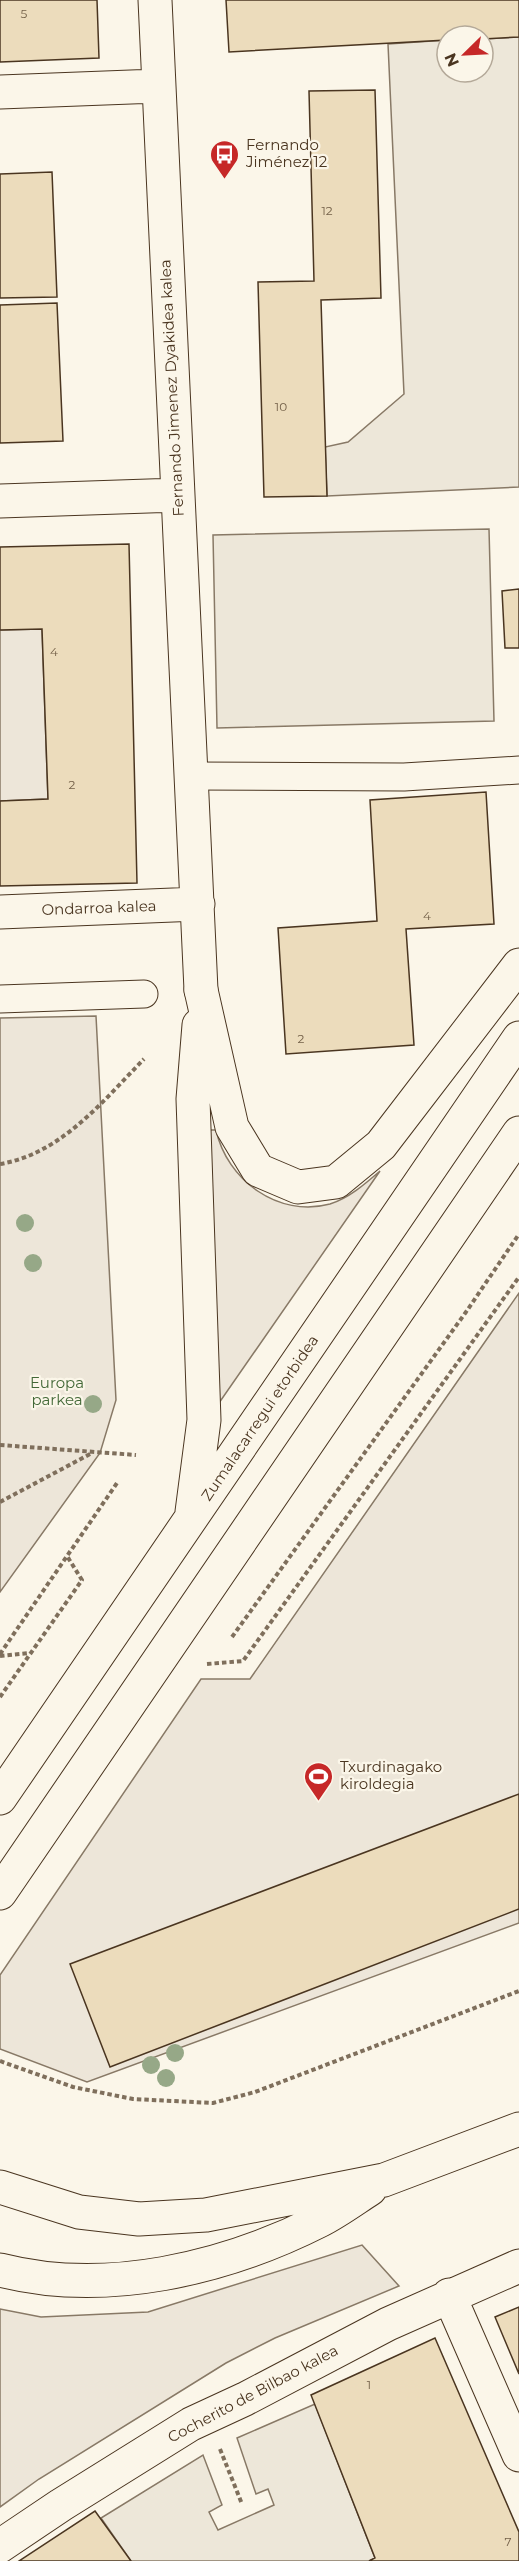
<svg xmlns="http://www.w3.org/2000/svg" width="519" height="2561" viewBox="0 0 519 2561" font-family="Montserrat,sans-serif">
	<rect width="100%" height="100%" fill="#fbf6e9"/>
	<!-- green -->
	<path fill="#ede6d9" stroke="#887966" stroke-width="1.5" d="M42,629L48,799L0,801V630Z
		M96,1016L116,1400L100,1453L0,1592V1018Z
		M207,1130H216C227,1180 278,1218 330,1204C349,1198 365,1184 380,1171L219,1403Z
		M519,1293V1923L87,2082L0,2049V1975L201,1679H250Z
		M362,2245L399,2286L275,2338L226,2363L39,2479L0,2507V2309L41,2317L148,2312Z"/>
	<!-- parking -->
	<path fill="#ede7d9" stroke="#887966" stroke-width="1.5" d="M519,37V487L327,496L325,447L348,442L404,394L388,44L447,40V72H483V39Z
		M489,529L494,721L217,728L213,535Z
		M315,2404L375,2558L369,2561H131L101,2518L203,2455L222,2505L209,2512L218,2530L274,2505L268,2489L256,2494L237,2438Z"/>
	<!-- building -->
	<path fill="#ecdcbc" stroke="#4a3520" stroke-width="1.5" d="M0,0H97L99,58L0,62Z
		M226,0H519V37L483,39V36H447V40L229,52Z
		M375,90L381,298L321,300L327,496L264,497L258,282L314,281L309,91Z
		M52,172L57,297L0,298V174Z
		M57,303L63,441L0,443V305Z
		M129,544L137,883L0,886V801L48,799L42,629L0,630V547Z
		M519,589V648H505L502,591Z
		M486,792L494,924L406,929L414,1045L286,1054L278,928L377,921L370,800Z
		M519,1794V1909L110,2067L70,1964Z
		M519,2307V2374L495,2317Z
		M435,2338L519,2532V2561H369L375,2558L311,2395Z
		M95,2511L131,2561H19Z"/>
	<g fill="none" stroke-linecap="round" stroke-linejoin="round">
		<defs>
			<path id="pedestrian" d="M192,776L404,777L519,770
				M0,999L144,994"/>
			<path id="minor" d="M155,0L201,990
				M0,92L157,86
				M0,501L178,495
				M0,912L198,904
				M0,2187L79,2212L139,2219L206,2215L384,2180L519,2129
				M0,2270C105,2297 224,2269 319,2221C337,2212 353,2200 370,2189
				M449,2295L519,2455
				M0,2546L61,2505L191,2424L245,2399L388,2324L519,2266"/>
			<path id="primary" d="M201,990L232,1127L258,1170L298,1187L336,1182L381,1145L519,965
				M192,1512L204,1420L193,1099L199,1025
				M0,1798L519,1038
				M0,1893L519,1133"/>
		</defs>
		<!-- pedestrian casing -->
		<use href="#pedestrian" stroke="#4a3520" stroke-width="29"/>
		<!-- minor casing -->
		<use href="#minor" stroke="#4a3520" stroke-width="35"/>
		<!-- primary casing -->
		<use href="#primary" stroke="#4a3520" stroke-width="35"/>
		<!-- path -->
		<path stroke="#7f6f5c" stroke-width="4" stroke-dasharray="4.5 3" stroke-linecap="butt" d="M0,1164C61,1154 103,1101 144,1059
			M0,1445L136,1455
			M0,1502L92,1453
			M232,1637L466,1312L519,1234
			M0,1654L117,1483
			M0,1656L29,1653
			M207,1664L243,1661L519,1277
			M0,1697L82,1580L67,1556
			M0,2061L73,2087L133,2099L213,2103L255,2092L519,1991
			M220,2449L242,2504"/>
		<!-- pedestrian -->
		<use href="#pedestrian" stroke="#fbf6e9" stroke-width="27"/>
		<!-- minor -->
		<use href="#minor" stroke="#fbf6e9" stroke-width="33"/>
		<!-- primary -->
		<use href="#primary" stroke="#fbf6e9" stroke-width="33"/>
	</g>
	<!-- trees -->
	<g fill="#96a887">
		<circle cx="25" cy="1223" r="9"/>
		<circle cx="33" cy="1263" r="9"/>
		<circle cx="93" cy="1404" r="9"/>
		<circle cx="175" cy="2053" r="9"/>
		<circle cx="151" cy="2065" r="9"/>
		<circle cx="166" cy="2078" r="9"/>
	</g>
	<!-- icons -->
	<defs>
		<symbol id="bus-pin" viewBox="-11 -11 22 30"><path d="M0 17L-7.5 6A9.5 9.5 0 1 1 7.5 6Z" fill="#c62828" stroke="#fbf6e9"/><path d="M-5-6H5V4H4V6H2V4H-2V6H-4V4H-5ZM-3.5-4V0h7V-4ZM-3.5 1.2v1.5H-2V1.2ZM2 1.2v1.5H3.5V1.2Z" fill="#fff"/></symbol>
		<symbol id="stadium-pin" viewBox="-11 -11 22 30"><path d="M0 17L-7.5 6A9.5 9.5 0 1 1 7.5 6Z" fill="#c62828" stroke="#fbf6e9"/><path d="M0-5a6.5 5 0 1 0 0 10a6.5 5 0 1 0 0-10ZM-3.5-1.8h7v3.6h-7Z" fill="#fff"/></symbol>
	</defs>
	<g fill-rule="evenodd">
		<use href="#bus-pin" x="208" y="138" width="33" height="45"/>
		<use href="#stadium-pin" x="302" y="1760" width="33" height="45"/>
	</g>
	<g text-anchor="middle" stroke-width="4.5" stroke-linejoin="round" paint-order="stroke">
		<!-- number labels -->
		<g font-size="12" fill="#725f47">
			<text x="24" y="18">5</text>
			<text x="327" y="215">12</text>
			<text x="281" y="411">10</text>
			<text x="54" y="656">4</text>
			<text x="72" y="789">2</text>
			<text x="427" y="920">4</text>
			<text x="301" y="1043">2</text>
			<text x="369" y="2389">1</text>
			<text x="508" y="2546">7</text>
		</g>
		<!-- poi labels -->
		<g font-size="15" fill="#4a3520" stroke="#fbf6e9" text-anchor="start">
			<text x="246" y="150">Fernando<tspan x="246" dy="17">Jiménez 12</tspan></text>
			<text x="340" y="1772">Txurdinagako<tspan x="340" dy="17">kiroldegia</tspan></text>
		</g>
		<!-- street labels -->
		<g font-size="15" fill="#4a3520" stroke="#fbf6e9">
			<text transform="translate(172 388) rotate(-93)" y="5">Fernando Jimenez Dyakidea kalea</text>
			<text transform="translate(99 908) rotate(-2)" y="5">Ondarroa kalea</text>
			<text transform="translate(260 1418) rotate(-56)" y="5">Zumalacarregui etorbidea</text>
			<text transform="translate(253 2394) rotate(-28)" y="5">Cocherito de Bilbao kalea</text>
		</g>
		<!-- park labels -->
		<g font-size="15" fill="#436837" stroke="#fbf6e9">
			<text x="57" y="1388">Europa<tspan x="57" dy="17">parkea</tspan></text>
		</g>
	</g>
	<!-- north arrow -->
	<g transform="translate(465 54) rotate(246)"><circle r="28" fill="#fbf6e9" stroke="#b4a999" stroke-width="1.5"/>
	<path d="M0-4.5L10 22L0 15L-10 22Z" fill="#c62828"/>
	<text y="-9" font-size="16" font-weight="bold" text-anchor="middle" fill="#4a3520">N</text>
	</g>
</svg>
